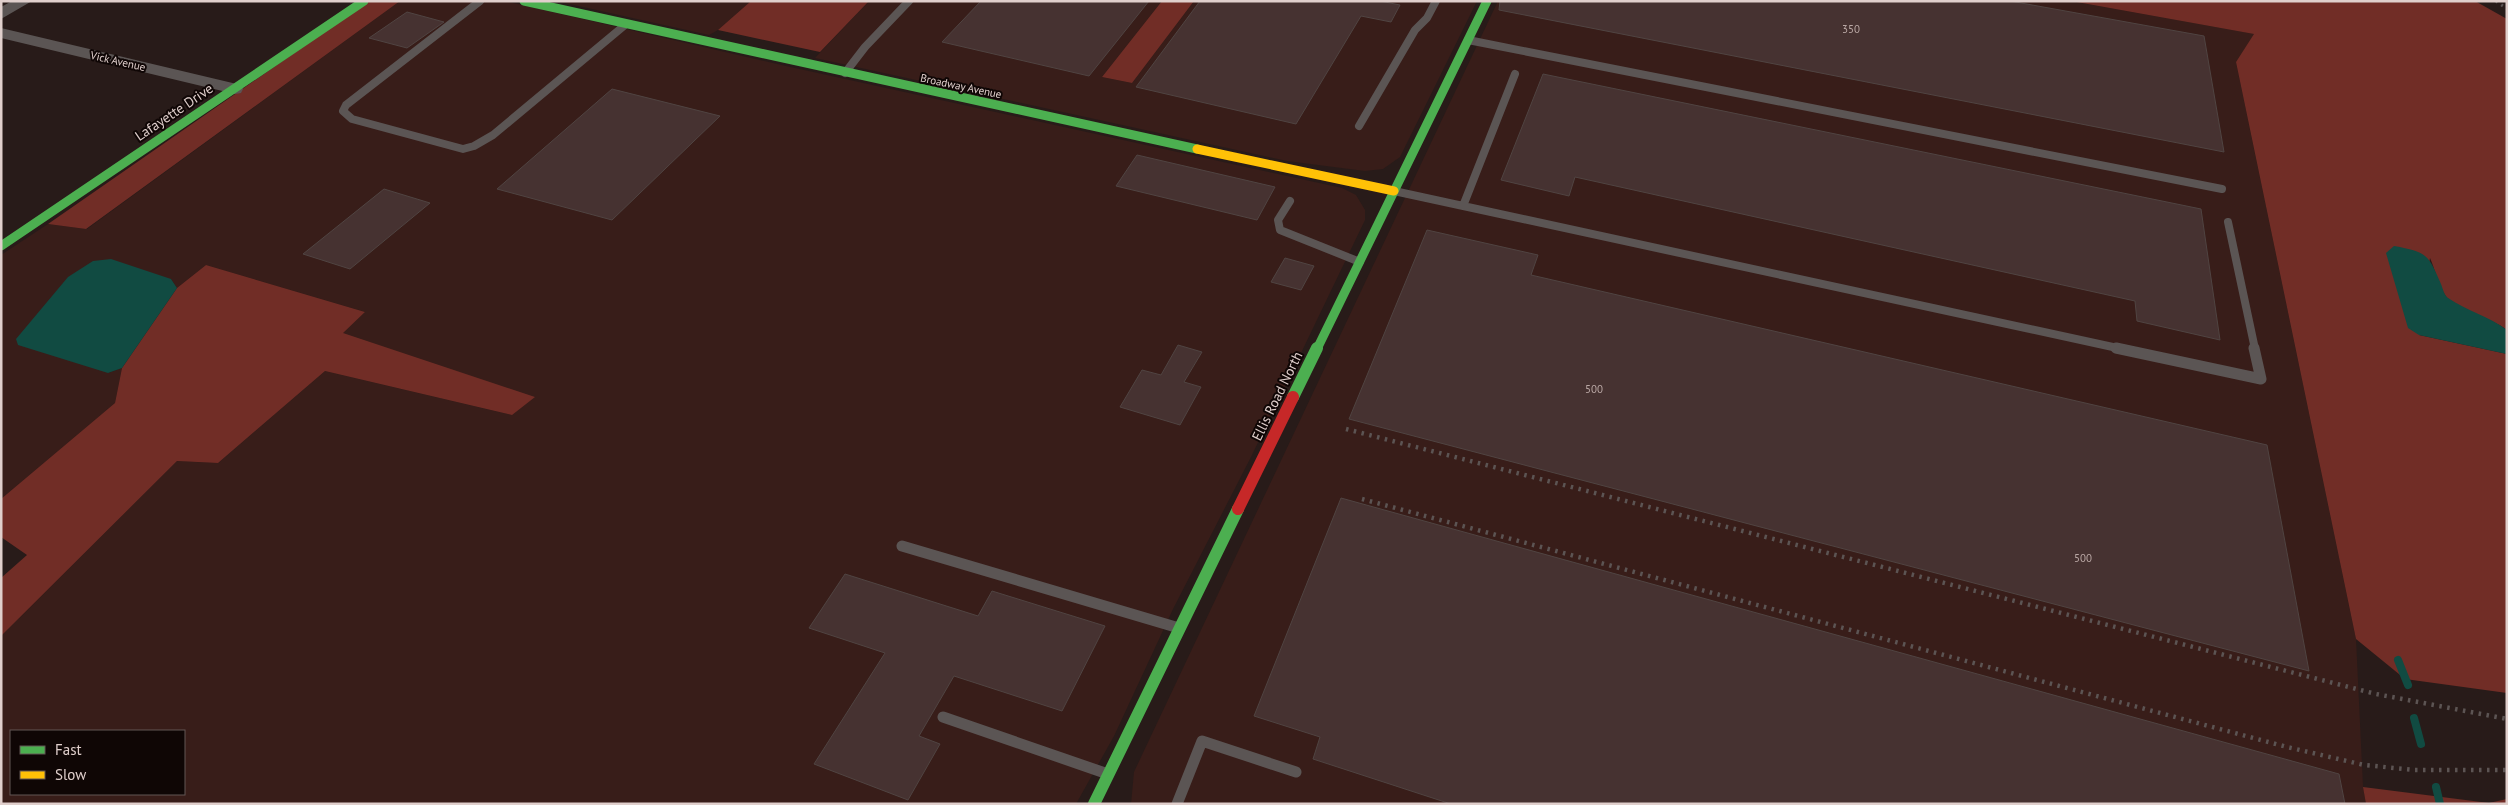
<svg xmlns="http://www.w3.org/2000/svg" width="2508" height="805" viewBox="0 0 2508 805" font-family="'PT Sans',sans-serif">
	<rect width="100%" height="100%" fill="#281b19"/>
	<!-- built -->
	<path fill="#381d19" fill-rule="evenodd" d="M400,1H505L786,66L1342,188L1356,195L1365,210V220L1251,457L1173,609L1114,736L1076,804H1V636L177,461L218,463L325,371L512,415L342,333L365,312L206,265L177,288L171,279L108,373L122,368L115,403L1,499V255L48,224L87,229ZM11,731H184V794H11Z
		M556,1H751L718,30L709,35Z
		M869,1H1162L1102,77L1132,83L1194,1H1477L1400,157L1383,169L1365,171L1287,161L815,58Z
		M1498,1H2071L2255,34L2236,62L2356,639L2363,786L2366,804H1131L1134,772Z"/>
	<!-- forest -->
	<path fill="#712d26" d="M369,1H400L86,229L48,224Z
		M751,1H869L820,52L718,30Z
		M1162,1H1194L1132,83L1102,77Z
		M2071,1H2475L2507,19V330C2492,318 2453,308 2445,295C2438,284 2435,269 2430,258L2419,335L2507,354V693L2405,679L2356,639L2236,62L2254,34Z
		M206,265L365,312L343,333L535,397L512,415L325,371L218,463L177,461L1,636V578L27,555L1,537V499L115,403L122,368L177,288Z
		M2363,787L2489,803L2507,799V804H2366Z"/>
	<!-- water -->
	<path fill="#114b42" d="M2394,246C2427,252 2428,254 2441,284C2443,289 2444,295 2448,298C2467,311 2489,316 2507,330V354L2419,335L2408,328L2386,253Z
		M111,259L171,279L177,288L122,368L108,373L18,345L16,339L68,277L93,261Z"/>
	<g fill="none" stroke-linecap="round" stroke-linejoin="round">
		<!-- stream -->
		<path stroke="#114b42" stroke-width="8" d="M2398,660L2408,685
			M2414,718L2421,744
			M2436,787L2440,804"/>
	</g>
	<!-- building -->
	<path fill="#463231" stroke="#504442" d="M981,1H1149L1089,76L942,42Z
		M1200,1H1380L1400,5L1391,22L1361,16L1296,124L1136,87Z
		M1500,1H2010L2204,36L2224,152L1499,10Z
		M407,12L444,22L407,48L369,38Z
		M1543,74L2201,209L2220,340L2137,321L2135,301L1575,177L1569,196L1501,180Z
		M612,89L720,116L612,220L497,189Z
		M1137,155L1275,187L1257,220L1116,186Z
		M384,189L430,203L350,269L303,254Z
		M1427,230L1538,255L1531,275L2267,445L2309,671L1349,419Z
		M1285,258L1314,266L1301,290L1271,282Z
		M1178,345L1202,352L1184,382L1201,387L1180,425L1120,407L1142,370L1161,375Z
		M1341,498L2339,774L2345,804H1451L1313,759L1320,737L1254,716Z
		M845,574L978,616L992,591L1105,626L1062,711L954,676L919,736L940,744L908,800L814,764L885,653L809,628Z"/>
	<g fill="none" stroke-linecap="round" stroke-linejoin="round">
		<!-- lane-far1 -->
		<path stroke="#5b5554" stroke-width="8" d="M480,1L346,105L343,111L352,119L463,149L474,146L493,135L625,25
			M1468,40L2222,189
			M845,73L865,47L909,1
			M1359,126L1415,30L1427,18L1436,1
			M1394,191L2122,349
			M1290,201L1278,220L1280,230L1360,262
			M1463,206L1515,74
			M2228,222L2255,349"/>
		<!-- lane -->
		<path stroke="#5b5554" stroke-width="11" d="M2116,348L2261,379L2254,348
			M902,546L1179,628
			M943,717L1105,773
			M1177,804L1202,741L1296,772"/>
		<!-- street -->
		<path fill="#5b5554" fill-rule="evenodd" d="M12,1H32L1,19V7Z
			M1,28L241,85L243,89L241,93L235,94L1,38Z"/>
		<!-- fast-far1 -->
		<path stroke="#4caf50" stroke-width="9" d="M524,1L1197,149
			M1,246L364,1
			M1317,349L1487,1"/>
		<!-- fast -->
		<path stroke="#4caf50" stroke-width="12" d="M1293,397L1317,348
			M1094,804L1238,509"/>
		<!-- slow -->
		<path stroke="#ffc107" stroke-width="9" d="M1197,149L1394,191"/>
		<!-- jam -->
		<path stroke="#c62828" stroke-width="12" d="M1238,509L1293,397"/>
		<!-- rail-far1 -->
		<path stroke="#5c5453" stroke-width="3" stroke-dasharray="2 4.5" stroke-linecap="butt" d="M2496,1L2507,9"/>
		<!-- rail -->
		<path stroke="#5c5453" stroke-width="4.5" stroke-dasharray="2.5 5.5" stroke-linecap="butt" d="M1346,429L2376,694L2507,719
			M1362,499L2287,747L2364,765L2415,770H2507"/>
	</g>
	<g text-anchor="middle" stroke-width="4" stroke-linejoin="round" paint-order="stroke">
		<!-- number labels -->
		<g font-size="11" fill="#baa8a5">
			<text x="1851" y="33">350</text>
			<text x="1594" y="393">500</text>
			<text x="2083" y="562">500</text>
		</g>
		<!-- far-street labels -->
		<g font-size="11" fill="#e0cfcc" stroke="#0f0605">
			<text transform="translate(118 61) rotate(13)" y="4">Vick Avenue</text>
			<text transform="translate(961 86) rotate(12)" y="4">Broadway Avenue</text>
		</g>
		<!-- street labels -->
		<g font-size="14" fill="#e0cfcc" stroke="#0f0605">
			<text transform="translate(174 112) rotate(-34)" y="5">Lafayette Drive</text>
			<text transform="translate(1277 396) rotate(-64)" y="5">Ellis Road North</text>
		</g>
	</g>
	<!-- border -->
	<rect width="2508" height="805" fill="none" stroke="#e0cfcc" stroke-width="5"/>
	<!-- legend -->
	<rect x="10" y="730" width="175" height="65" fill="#0f0605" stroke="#635655"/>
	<rect x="20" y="746" width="25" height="8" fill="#4caf50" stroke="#635655"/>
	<text x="55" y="755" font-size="15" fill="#e0cfcc">Fast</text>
	<rect x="20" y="771" width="25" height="8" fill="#ffc107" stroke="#635655"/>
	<text x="55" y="780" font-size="15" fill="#e0cfcc">Slow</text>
</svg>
